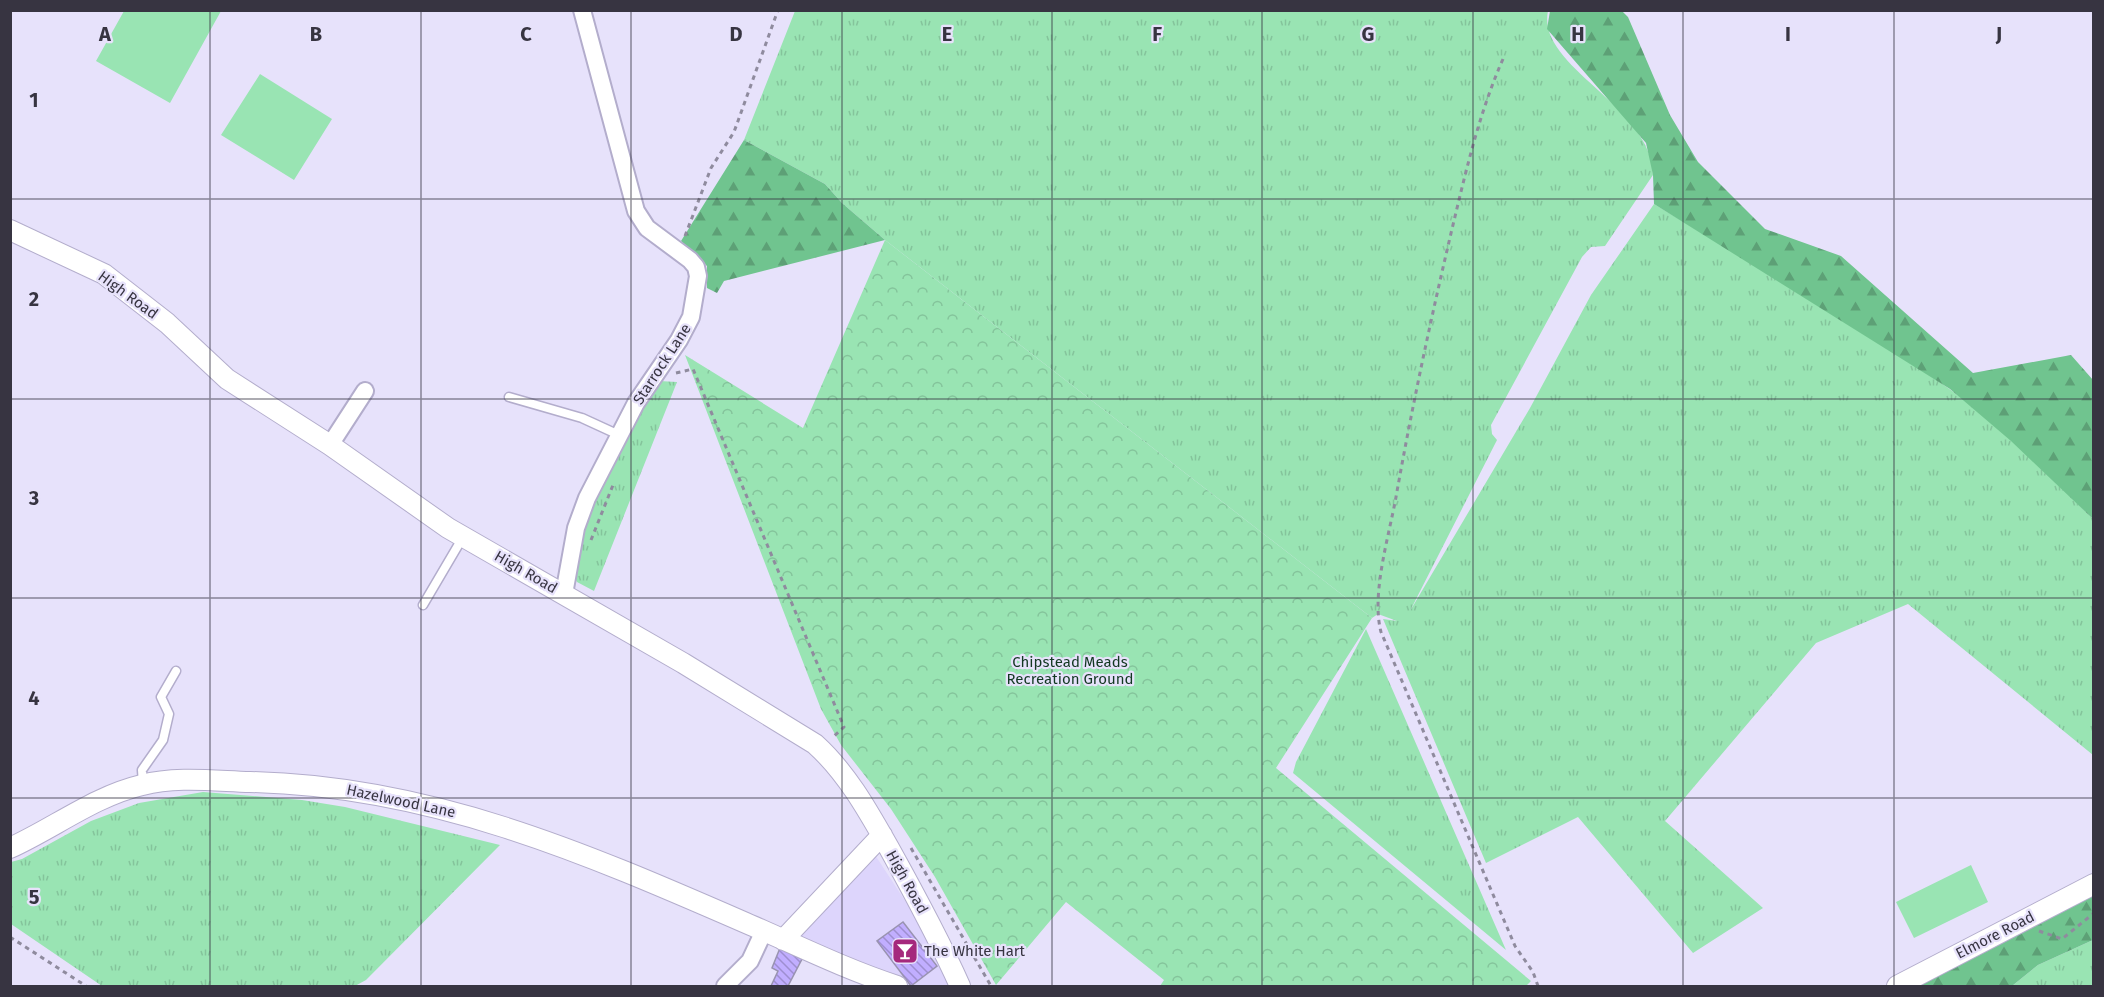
<svg xmlns="http://www.w3.org/2000/svg" width="2104" height="997" viewBox="0 0 2104 997" font-family="'Fira Sans',sans-serif">
	<defs>
		<pattern id="grass-tufts" width="24" height="20" patternUnits="userSpaceOnUse" patternTransform="scale(1.5)"><rect width="24" height="20" fill="#99e4b3"/><path d="M3 7l-1-3M5 7V3M7 7l1-3M15 17l-1-3M17 17v-4M19 17l1-3" fill="none" stroke="#84c49b"/></pattern>
		<pattern id="forest-firs" width="22" height="20" patternUnits="userSpaceOnUse" patternTransform="scale(1.5)"><rect width="22" height="20" fill="#70c48f"/><path d="M5 1l3.5 6h-7zM16 11l3.5 6h-7z" fill="#5da076"/></pattern>
		<pattern id="park-crowns" width="20" height="18" patternUnits="userSpaceOnUse" patternTransform="scale(1.5)"><rect width="20" height="18" fill="#99e4b3"/><path d="M2 6a3 3 0 1 1 6 0M12 15a3 3 0 1 1 6 0" fill="none" stroke="#84c49b"/></pattern>
		<pattern id="building-back-hatch" width="6" height="6" patternUnits="userSpaceOnUse" patternTransform="scale(1.5)"><rect width="6" height="6" fill="#c1aeff"/><path d="M-1 5l2 2M0 0l6 6M5-1l2 2" fill="none" stroke="#9e8ed0"/></pattern>
	</defs>
	<rect width="100%" height="100%" fill="#e7e2fb"/>
	<!-- built -->
	<path fill="#ddd5fc" d="M875,855L913,913L950,986H911L793,939Z"/>
	<!-- grass -->
	<path fill="url(#grass-tufts)" d="M795,11H1548C1536,67 1652,105 1653,175L1605,246L1591,247L1582,257L1491,425L1492,434L1497,440L1410,611L1530,408L1591,295L1654,204C1752,264 1854,321 1948,388C2001,426 2047,474 2093,519V755L1908,604L1816,643L1665,821L1763,908L1693,953L1578,817L1486,863L1383,619L1397,621L1378,614L1372,618L885,240L842,203L825,184L744,140Z
		M659,381L677,382L594,591L577,582L573,575L580,530L641,403Z
		M1366,629L1506,950L1293,773L1296,762Z
		M203,792L302,800L345,807L500,845L366,980L355,986H102L11,924V862L22,859L91,821L139,803Z
		M2093,940V986H2012L2038,965Z"/>
	<!-- forest -->
	<path fill="url(#forest-firs)" d="M1550,11H1622L1628,17L1670,115L1698,162L1765,229L1841,256L1973,373L2071,355L2093,380V519L2011,441L1950,389L1654,204L1653,175L1646,143L1547,29Z
		M744,140L825,184L842,203L885,240L724,281L717,293L707,288V266L681,241Z
		M2093,894V940L2038,965L2012,986H1917Z"/>
	<!-- park -->
	<path fill="url(#park-crowns)" d="M885,240L1372,618L1276,768L1531,981L1526,986H1160L1164,980L1066,902L996,985L935,877L891,809L841,745L821,709L685,355L803,428Z"/>
	<!-- pitch -->
	<path fill="#99e4b3" d="M124,11H221L170,103L96,61Z
		M260,74L332,119L294,180L221,135Z
		M1971,865L1988,902L1914,938L1896,902Z"/>
	<!-- building -->
	<path fill="url(#building-back-hatch)" stroke="#9993b0" stroke-width="1.5" d="M903,922L937,966L911,986L877,941Z
		M780,948L802,959L788,986H771L778,971L772,968Z"/>
	<g fill="none" stroke-linecap="round" stroke-linejoin="round">
		<defs>
			<path id="service" d="M509,397L582,418L619,435
				M423,605L463,537
				M143,784L142,770L163,740L169,714L161,697L176,671"/>
			<path id="minor" d="M330,445L365,391
				M564,594L576,528L587,498L636,403L679,340L691,317L698,276L696,267L690,260L647,228L636,211L582,10
				M725,986L750,961L764,931"/>
			<path id="tertiary" d="M10,230L104,274L167,323L227,379L330,445L448,528L683,663L815,744C847,773 868,811 889,848C914,893 939,939 960,986
				M10,848C54,828 95,796 142,785C176,776 215,781 250,782C437,786 594,857 762,930C807,950 851,971 897,986
				M783,940L882,835
				M1897,986L2094,884"/>
		</defs>
		<!-- service casing -->
		<use href="#service" stroke="#b3adcc" stroke-width="11"/>
		<!-- minor casing -->
		<use href="#minor" stroke="#b3adcc" stroke-width="20"/>
		<!-- tertiary casing -->
		<use href="#tertiary" stroke="#b3adcc" stroke-width="22"/>
		<!-- path -->
		<path stroke="#8f8b9e" stroke-width="3" stroke-dasharray="4.5 4.5" stroke-linecap="butt" d="M1503,59C1479,113 1466,171 1452,229C1431,318 1412,407 1396,497C1389,536 1371,594 1381,632L1515,946L1533,972L1538,986
			M685,236L711,168L734,132L778,10
			M676,373L693,369L844,727L832,738
			M591,540L613,485
			M911,848L991,986
			M2039,931L2062,939L2094,913
			M10,937L86,986"/>
		<!-- service -->
		<use href="#service" stroke="#fff" stroke-width="8"/>
		<!-- minor -->
		<use href="#minor" stroke="#fff" stroke-width="16"/>
		<!-- tertiary -->
		<use href="#tertiary" stroke="#fff" stroke-width="20"/>
	</g>
	<!-- grid -->
	<path fill="none" stroke="#373441" stroke-width="1.5" stroke-opacity="0.55" d="M210,10V986M421,10V986M631,10V986M842,10V986M1052,10V986M1262,10V986M1473,10V986M1683,10V986M1894,10V986M10,199H2094M10,399H2094M10,598H2094M10,798H2094"/>
	<!-- icons -->
	<defs>
		<symbol id="bar-square" viewBox="-11 -11 22 22"><rect x="-9" y="-9" width="18" height="18" rx="4" fill="#a5297d" stroke="#e7e2fb"/><path d="M-6-5H6L.8 .8V4.5H3.5V6h-7V4.5H-.8V.8Z" fill="#fff"/></symbol>
	</defs>
	<g fill-rule="evenodd">
		<use href="#bar-square" x="890" y="936" width="30" height="30"/>
	</g>
	<g text-anchor="middle" stroke-width="4.5" stroke-linejoin="round" paint-order="stroke">
		<!-- street labels -->
		<g font-size="15" fill="#373441" stroke="#e7e2fb">
			<text transform="translate(128 295) rotate(36)" y="5">High Road</text>
			<text transform="translate(662 364) rotate(-57)" y="5">Starrock Lane</text>
			<text transform="translate(526 572) rotate(30)" y="5">High Road</text>
			<text transform="translate(401 801) rotate(12)" y="5">Hazelwood Lane</text>
			<text transform="translate(907 882) rotate(61)" y="5">High Road</text>
			<text transform="translate(1995 935) rotate(-27)" y="5">Elmore Road</text>
		</g>
		<!-- park labels -->
		<g font-size="15" fill="#133822" stroke="#e7e2fb">
			<text x="1070" y="667">Chipstead Meads<tspan x="1070" dy="17">Recreation Ground</tspan></text>
		</g>
		<!-- poi labels -->
		<g font-size="15" fill="#373441" stroke="#e7e2fb" text-anchor="start">
			<text x="924" y="956">The White Hart</text>
		</g>
	</g>
	<g font-size="20" text-anchor="middle" font-weight="bold" fill="#373441" stroke="#e7e2fb" stroke-width="4.5" stroke-linejoin="round" paint-order="stroke">
		<text x="105" y="41">A</text>
		<text x="316" y="41">B</text>
		<text x="526" y="41">C</text>
		<text x="736" y="41">D</text>
		<text x="947" y="41">E</text>
		<text x="1157" y="41">F</text>
		<text x="1368" y="41">G</text>
		<text x="1578" y="41">H</text>
		<text x="1788" y="41">I</text>
		<text x="1999" y="41">J</text>
		<text x="34" y="107">1</text>
		<text x="34" y="306">2</text>
		<text x="34" y="505">3</text>
		<text x="34" y="705">4</text>
		<text x="34" y="904">5</text>
	</g>
	<!-- border -->
	<rect width="2104" height="997" fill="none" stroke="#373441" stroke-width="24"/>
</svg>
